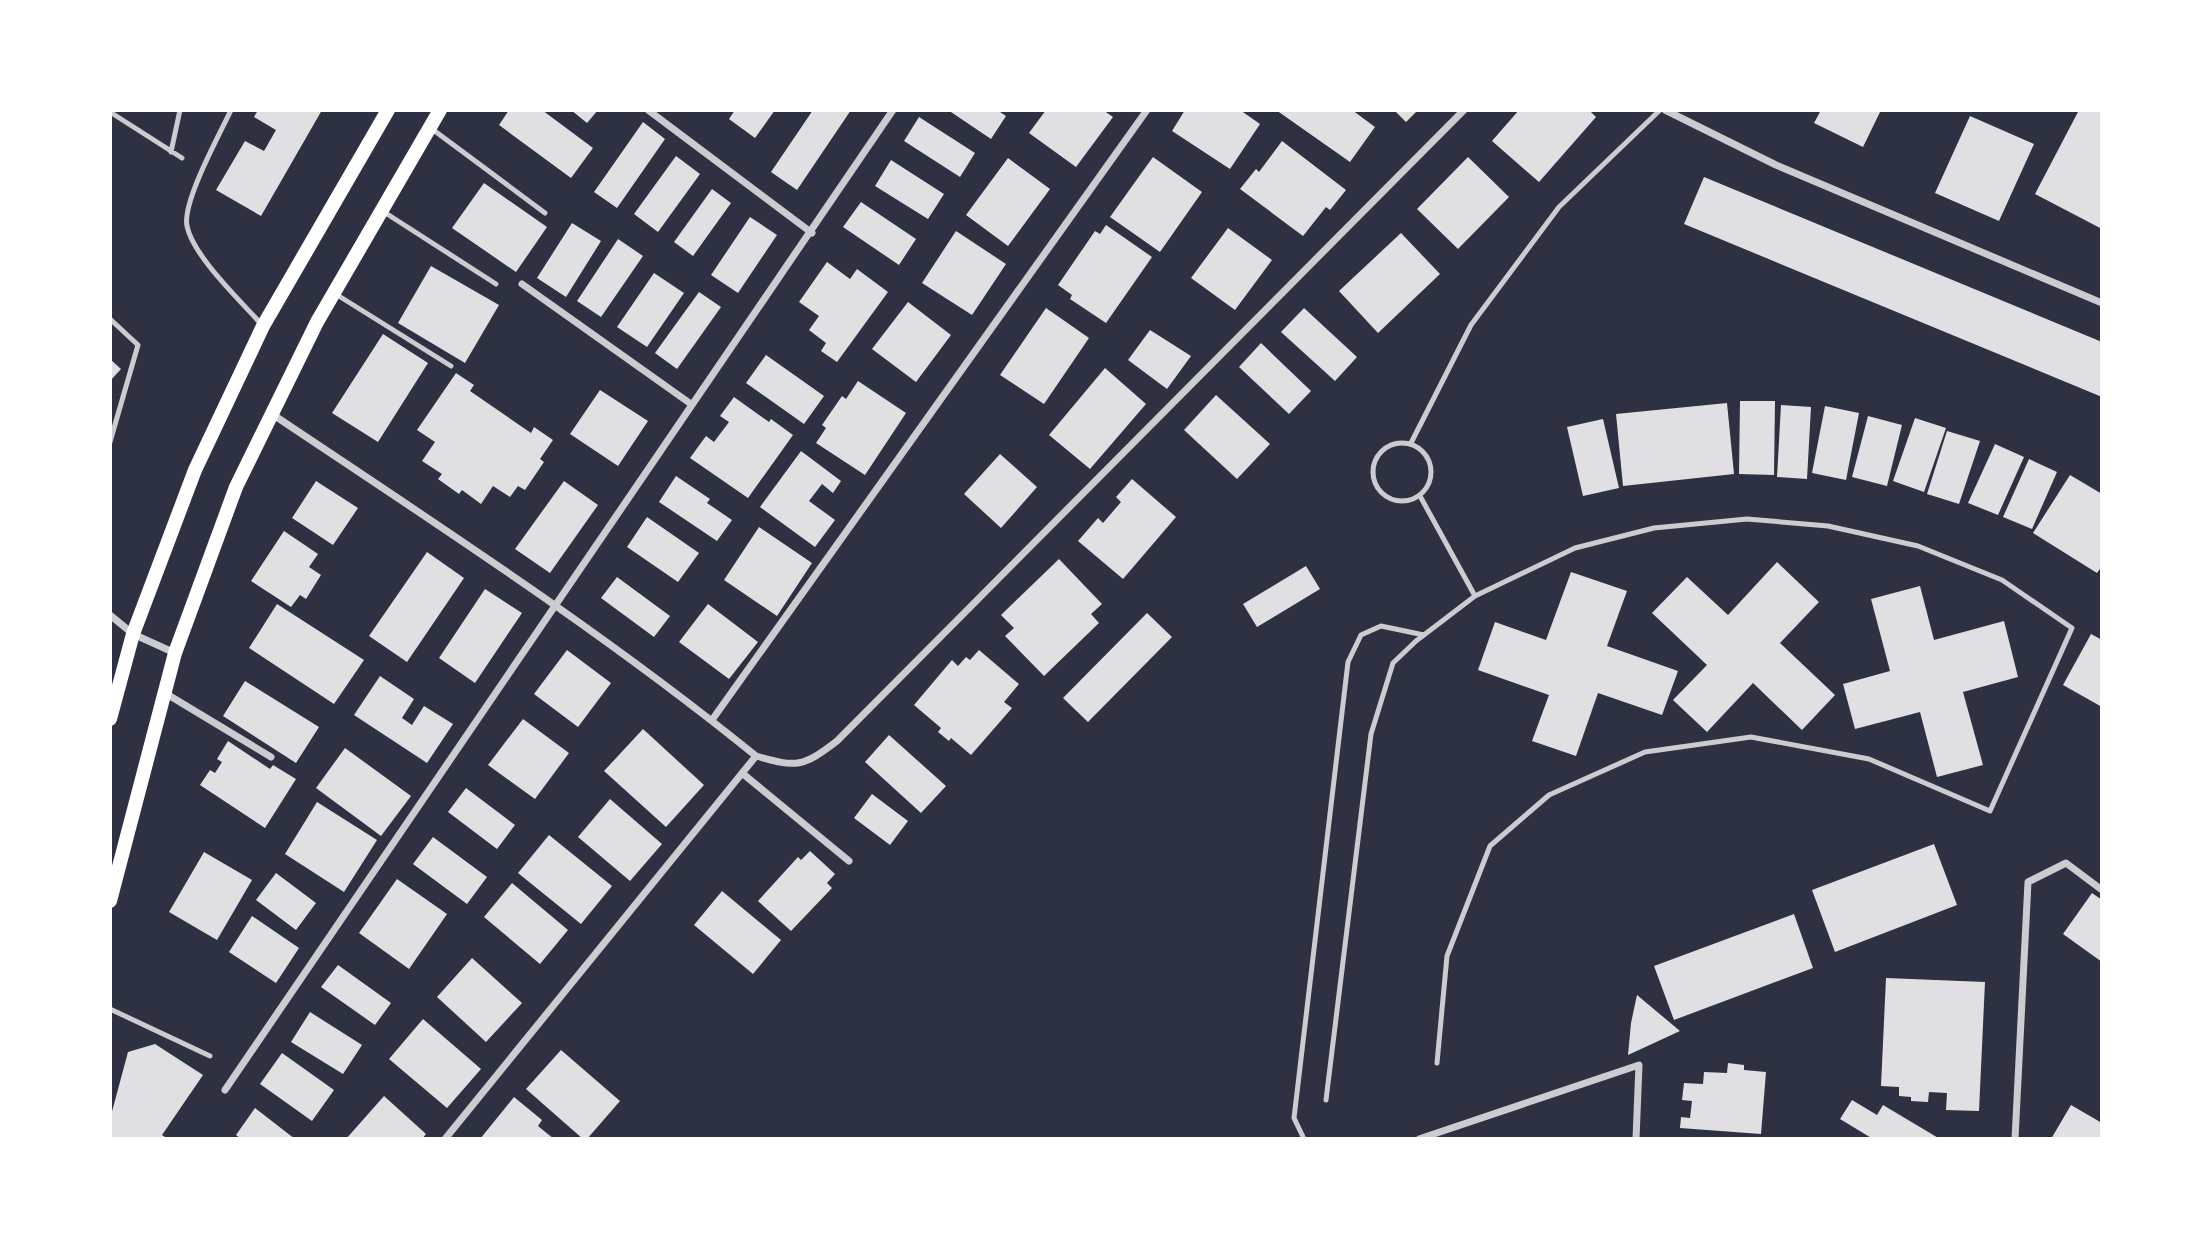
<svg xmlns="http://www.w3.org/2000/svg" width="2212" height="1249" viewBox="0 0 2212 1249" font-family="Commissioner,sans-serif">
	<rect width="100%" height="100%" fill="#2d3142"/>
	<!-- building -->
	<path fill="#e0e0e3" d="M258,110H322L261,216L216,190L245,141L264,151L276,130L254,117Z
		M509,110H542L593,148L571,178L499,125Z
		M571,110H598L587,123Z
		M735,110H775L755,138L729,119Z
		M813,110H851L797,190L771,172Z
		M948,110H997L1006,116L991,139Z
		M1046,110H1103L1113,117L1076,167L1029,133Z
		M1185,110H1240L1260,124L1230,169L1172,131Z
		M1276,110H1352L1375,127L1350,162Z
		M1394,110H1418L1406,122Z
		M1519,110H1589L1596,117L1539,182L1492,141Z
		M1821,110H1881L1863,147L1814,123Z
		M2079,110H2102V229L2035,194Z
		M1970,116L2034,144L1999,221L1935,193Z
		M919,117L975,153L960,177L904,141Z
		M643,122L665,139L617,208L594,192Z
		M1282,141L1346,190L1330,210L1326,207L1303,236L1240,189L1256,169L1259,172Z
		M676,156L700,174L658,232L634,214Z
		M1153,157L1202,192L1160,252L1110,217Z
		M1468,157L1509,197L1458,249L1417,209Z
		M1008,158L1050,189L1008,246L966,215Z
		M891,160L944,194L928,219L875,186Z
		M1704,177L2102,342V397L1684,224Z
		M484,183L547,227L516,272L452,228Z
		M712,189L731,203L693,256L674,242Z
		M861,202L916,239L899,265L843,227Z
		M750,217L777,235L738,293L711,275Z
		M572,223L601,241L566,297L537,278Z
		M1106,225L1152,257L1106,323L1070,299L1072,295L1058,285L1095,231L1100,234Z
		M1228,228L1272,260L1235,310L1191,278Z
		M956,231L1006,264L972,315L922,283Z
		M1401,233L1440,274L1378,333L1339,291Z
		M618,239L643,256L601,317L577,301Z
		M827,262L850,279L857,269L888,292L837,362L821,351L826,343L809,330L819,316L799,302Z
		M431,266L499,305L465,363L398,323Z
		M654,273L684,293L647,347L617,327Z
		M699,292L721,307L677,369L655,353Z
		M908,302L951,335L916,382L872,349Z
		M1046,308L1089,338L1044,404L1000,375Z
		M1304,308L1357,357L1335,381L1281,332Z
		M1150,330L1191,356L1167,389L1128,360Z
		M383,334L428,363L378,442L332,413Z
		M1261,343L1311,391L1289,414L1239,367Z
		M766,355L824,396L804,424L746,383Z
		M110,359L121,369L110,381Z
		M1105,368L1146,404L1090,469L1049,435Z
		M456,373L474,385L470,391L531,433L534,427L553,440L540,459L544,462L525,490L518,486L510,497L493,486L481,504L462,490L459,494L438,479L442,474L422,461L435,442L417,430Z
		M858,381L906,413L865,475L816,443L826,428L822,425L842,396L846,399Z
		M600,390L648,421L618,466L570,434Z
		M1216,395L1270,444L1237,479L1184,430Z
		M734,397L769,422L771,419L793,435L748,498L690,458L706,436L714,442L729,422L720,416Z
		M1740,401H1775L1774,475L1739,474Z
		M1727,403L1734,474L1623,486L1616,414Z
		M1781,405L1811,407L1807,479L1777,477Z
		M1825,406L1859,413L1846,480L1812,473Z
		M1868,416L1902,425L1887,486L1852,477Z
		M1915,418L1946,428L1924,492L1893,481Z
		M1603,419L1619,488L1583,496L1567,427Z
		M1947,431L1980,441L1959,504L1927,494Z
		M1995,444L2024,457L1998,515L1968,503Z
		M801,451L841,481L833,493L822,484L809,501L835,520L815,547L760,507Z
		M1000,454L1037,487L1001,528L964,494Z
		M2029,459L2057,472L2032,529L2003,517Z
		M2070,475L2102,494V566L2097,573L2033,533Z
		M676,476L710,499L707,503L732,520L717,541L659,502Z
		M1132,479L1176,517L1123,579L1078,541L1098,518L1103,523L1121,502L1116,497Z
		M316,481L358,508L333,545L292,518Z
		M564,481L598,505L550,573L515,549Z
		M647,517L699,553L678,582L627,547Z
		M759,527L812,563L777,616L724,580Z
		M284,531L318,554L309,567L321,575L306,599L300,595L291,607L251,581Z
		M427,552L464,578L407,662L369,636Z
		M1059,559L1102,604L1091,614L1099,623L1044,676L1005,636L1014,628L1001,615Z
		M1777,562L1819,602L1780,643L1835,695L1802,730L1753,683L1707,732L1673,700L1707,665L1652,613L1687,577L1728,615Z
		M1306,566L1320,589L1257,627L1243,604Z
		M1571,572L1627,591L1607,646L1678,671L1662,715L1598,693L1576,756L1532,741L1549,695L1478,670L1495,622L1546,640Z
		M617,577L670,616L654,637L601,598Z
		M1920,586L1934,640L2004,621L2018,677L1963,692L1983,765L1937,777L1920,712L1855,729L1843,684L1890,671L1871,599Z
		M485,589L522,613L475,683L439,658Z
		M277,604L364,660L334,704L249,648Z
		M708,604L758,642L729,679L679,642Z
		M1147,613L1172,637L1088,722L1063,698Z
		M2091,634L2102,640V707L2063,685Z
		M567,650L611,683L578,727L534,694Z
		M979,650L1019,684L1004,702L1012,708L971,755L951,738L949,741L938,732L941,728L914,705L952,660L958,666L966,657L970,660Z
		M380,676L414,699L402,718L412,725L424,706L453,724L427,763L354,715Z
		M245,681L319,727L296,763L223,716Z
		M523,719L569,753L535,799L488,765Z
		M643,729L704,785L666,827L604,771Z
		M889,735L946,786L921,813L865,762Z
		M228,741L270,769L273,765L296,779L265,828L200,785L210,770L215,773L222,762L217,759Z
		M345,748L411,796L381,836L316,788Z
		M466,788L515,825L497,849L448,812Z
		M872,794L908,821L890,845L854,818Z
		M610,799L662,844L630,881L578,837Z
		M317,802L377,840L344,892L285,854Z
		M549,835L612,886L581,924L518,873Z
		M433,837L487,877L467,904L413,864Z
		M1934,844L1957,905L1835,952L1812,890Z
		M810,851L835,874L827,883L832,888L791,931L758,901L798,857L801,860Z
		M204,852L252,880L217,940L169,912Z
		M276,873L316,903L296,930L256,900Z
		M397,879L447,914L409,969L359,933Z
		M512,883L568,930L540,964L484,917Z
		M722,891L781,940L753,974L694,925Z
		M2092,893L2102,900V962L2063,934Z
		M1794,914L1813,968L1674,1020L1654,966Z
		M252,916L299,948L276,983L229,952Z
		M472,958L522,1003L486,1042L437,997Z
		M338,965L391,1003L375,1025L321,987Z
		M1886,978L1985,982L1979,1111L1946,1110L1947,1093L1929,1092L1928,1102L1911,1101V1097L1899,1096V1087L1881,1086Z
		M1637,995L1680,1031L1628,1055L1631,1023Z
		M310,1012L362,1045L343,1074L291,1042Z
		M423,1019L481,1069L447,1108L389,1059Z
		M155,1044L203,1075L162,1135L168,1139H110V1119L128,1052Z
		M561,1050L620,1101L587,1139H583L526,1089Z
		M282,1053L334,1090L312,1121L260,1084Z
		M1728,1063L1744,1065V1070L1766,1072L1761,1134L1680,1128L1681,1117L1690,1118L1692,1101L1682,1100L1684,1083L1703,1084L1704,1072L1727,1073Z
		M384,1096L426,1134L422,1139H346Z
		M514,1097L542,1120L538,1126L554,1139H480Z
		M1852,1100L1877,1115L1883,1105L1940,1139H1873L1840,1119Z
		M2071,1105L2102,1123V1139H2051Z
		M255,1108L295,1139H241L236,1135Z"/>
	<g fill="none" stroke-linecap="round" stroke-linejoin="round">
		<!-- service -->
		<path stroke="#caccd0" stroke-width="5" d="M231,110C220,134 182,202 187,226C193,256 240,300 261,324
			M110,112L182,158
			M432,129L545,213
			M171,152L180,110
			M384,212L496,284
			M334,293L451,366
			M110,319L138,345L110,442
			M1373 472a29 29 0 1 1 58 0a29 29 0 1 1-58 0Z
			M1411,443L1471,325L1559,207L1660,110
			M1420,496L1475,596
			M110,1009L210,1056
			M1326,1100L1371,734L1393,663L1416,641L1475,596L1575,548L1654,528L1747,519L1828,526L1918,546L2002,580L2072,628L1990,811L1869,759L1751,737L1645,752L1549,795L1490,846L1447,956L1437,1063
			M1304,1139L1294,1118L1348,662L1361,635L1381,626L1424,635"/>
		<!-- minor -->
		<path stroke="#caccd0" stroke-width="7" d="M648,110L812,233
			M1665,110L1776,165L2102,303
			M522,284L691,404
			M272,414C436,524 602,631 756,756
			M110,615L133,634L175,653
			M165,693L271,757
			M712,720L1147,110
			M742,773L849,861
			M225,1090L893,110
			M445,1139L756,756C797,768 803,767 837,741L1464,110
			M1419,1139L1639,1065L1636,1139
			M2015,1139L2028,882L2066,863L2102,890"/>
		<!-- secondary -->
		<path stroke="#fff" stroke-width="14" d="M110,719L133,634L195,470L263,326L388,110
			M110,901L175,653L236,487L317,322L440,110"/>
	</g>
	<!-- border -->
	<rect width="2212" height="1249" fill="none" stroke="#ffffff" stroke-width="224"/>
</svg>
